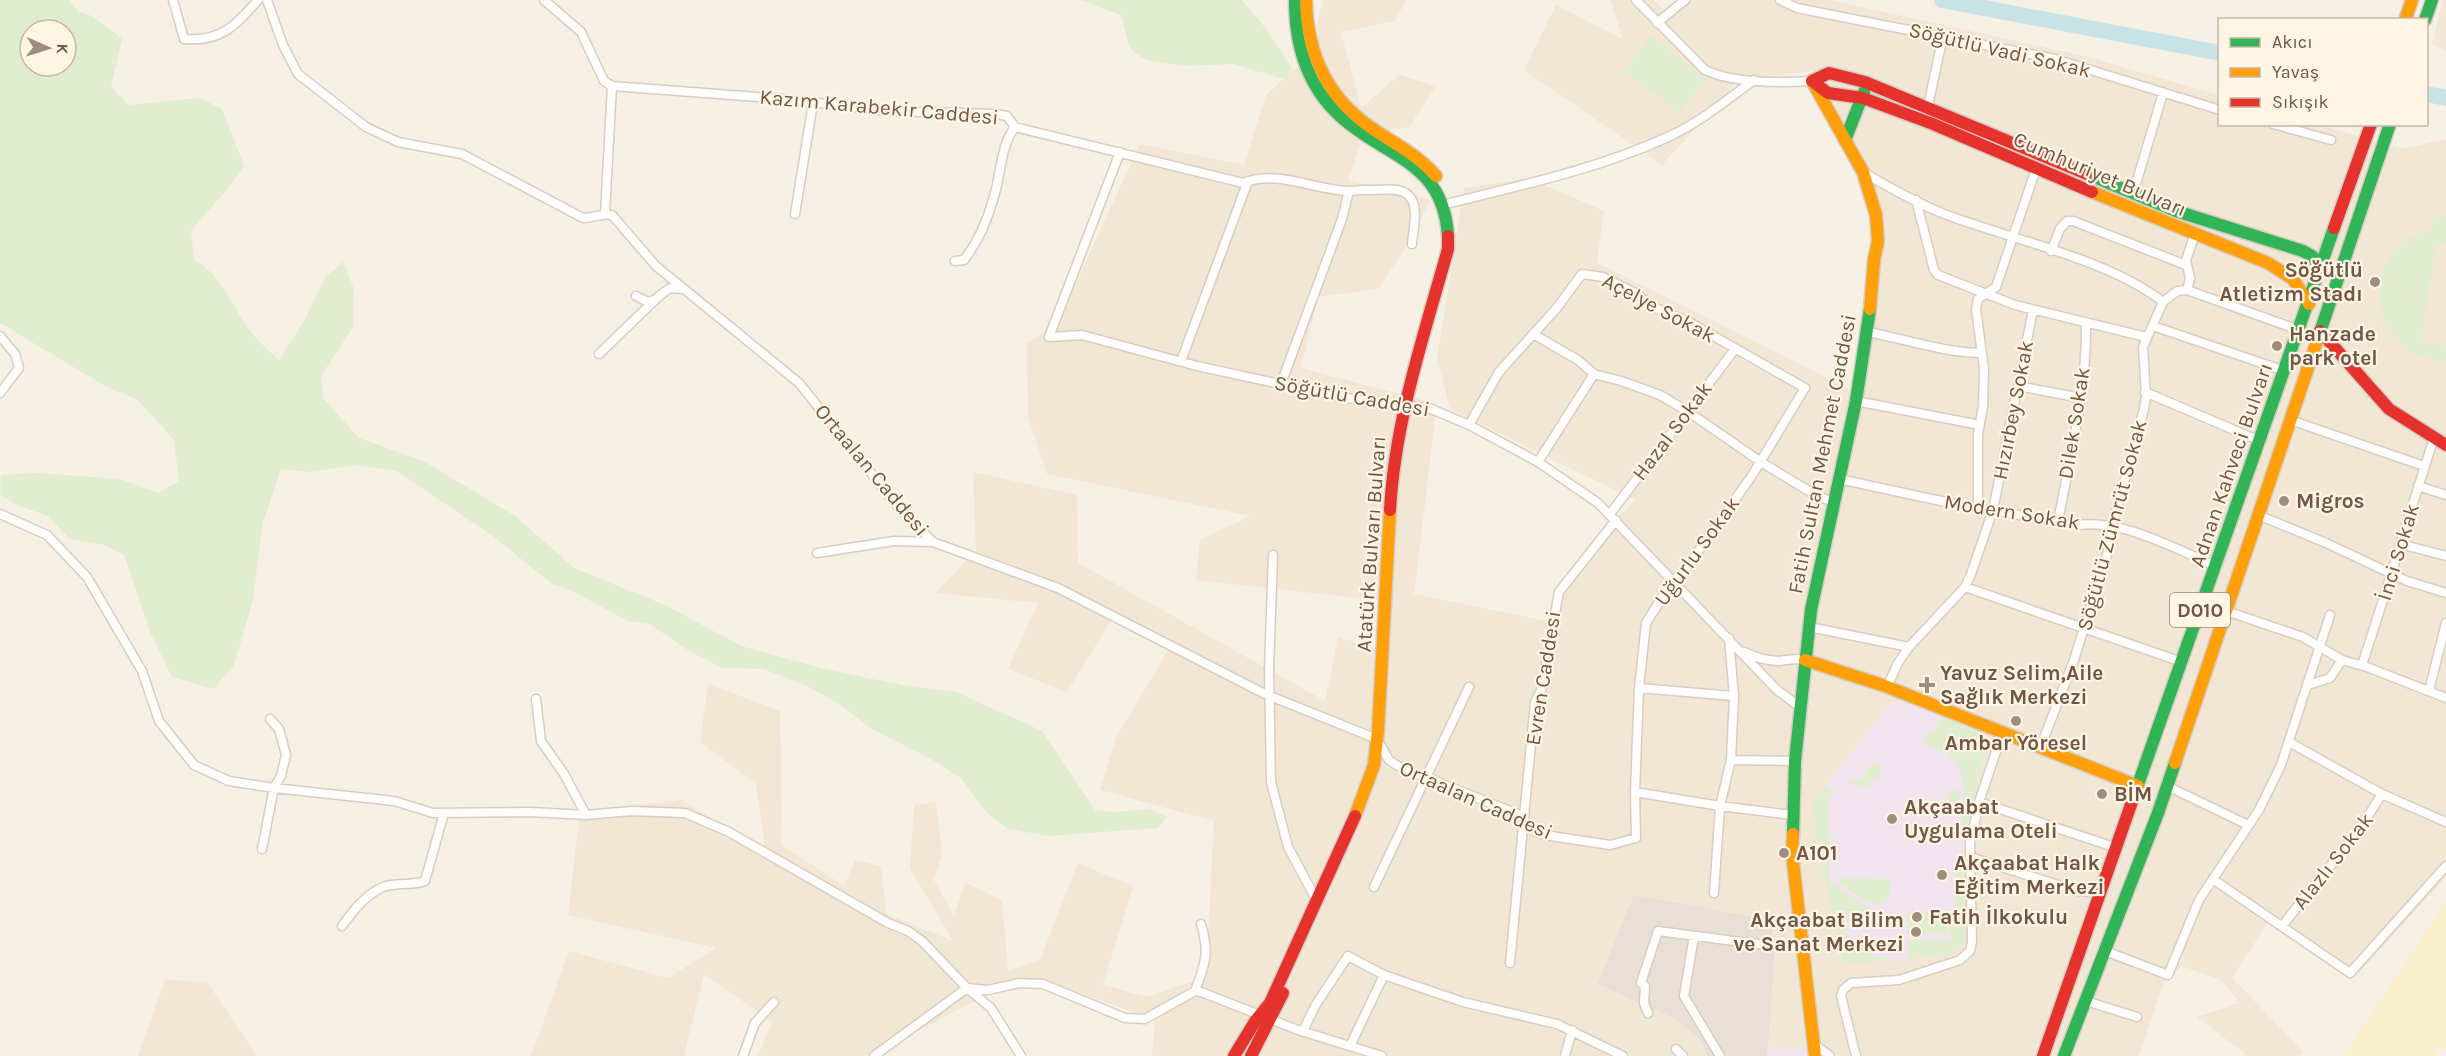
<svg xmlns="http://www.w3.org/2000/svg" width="2446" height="1056" viewBox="0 0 2446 1056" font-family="Karla,sans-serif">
	<rect width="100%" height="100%" fill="#f6f0e5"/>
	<!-- residential -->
	<path fill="#f2e6d4" d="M1323,0H1406L1395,21L1341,32L1361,108L1399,75L1436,86L1409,127L1364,134L1348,180L1430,200L1410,241L1378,289L1318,297L1301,368L1437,404L1414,594L1557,623L1564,577L1635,500L1450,409L1437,359L1464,188L1529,178L1604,211L1597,263L1857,393L1883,253L1825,70L1740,79L1662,165L1524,70L1556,5L1623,39L1611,0H1654L1671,16L1687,0H1829L2084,56L2219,95L2220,124L2319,125L2403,149L2446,139V877L2356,976L2273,914L2232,978L2303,1051L2300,1056H2248L2197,1017L2240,1003L2221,980L2182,966L2164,981L2139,1056H1152L1155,1020L1052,983L986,995L870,1056H758L772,1022L704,974L684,1056H531L569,951L668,978L716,948L568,915L580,812L682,800L766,853L756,784L700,742L708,684L780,711L782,845L844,886L855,860L881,866L886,914L953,941L910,868L914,805L936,802L942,854L934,880L954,916L965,882L1002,900L1008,971L1040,960L1078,863L1133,886L1103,985L1147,997L1206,977L1214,821L1100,790L1116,737L1172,644L1116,612L1067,692L1008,669L1038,603L936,593L976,550L973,472L1077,495L1078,563L1325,701L1338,637L1388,653L1386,601L1196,580L1200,540L1251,516L1047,474L1028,417L1027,343L1057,324L1140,144L1244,165L1266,95L1310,55Z
		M2443,0H2446V51L2432,44Z
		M165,980L207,982L257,1056H138Z"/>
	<!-- industrial -->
	<path fill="#e8dfd6" d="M1634,895L1774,921L1771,949H1775L1767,1056H1708L1700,1038L1684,1027L1676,1019L1598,984Z"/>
	<!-- education -->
	<path fill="#f2e4ef" d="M1904,700L1991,738L1979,770L1962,857L1967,864L1966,941L1948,955L1850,964L1843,960L1820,857L1812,803L1891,703Z
		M1768,1046L1811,1051L1810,1056H1767Z"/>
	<!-- green -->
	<path fill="#e0edcf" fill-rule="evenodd" d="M0,0H69L79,12L92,16L122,39L111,86L128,105L199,98L222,109L244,166L226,191L191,230L194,260C224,275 234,313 255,337C262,345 271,353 279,360L304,321L325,278L343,262L354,289L353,327L321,376L323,398L359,438L425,462L515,516L574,568L667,606L741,646L824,669L902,685L956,692L1042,731L1095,810L1115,812L1150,809L1168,817L1157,828L1048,836L1006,828L983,809L961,778L929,758L870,728L841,705L807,686L764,669L723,668L691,652L648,623L628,621L576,593L552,584L494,537L397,471L356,465L310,472L281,469L263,522L253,599L234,665L213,689L172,677L150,632L124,555L105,545L70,539L48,516L14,504L0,494L1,475L37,473L120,479L158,493L179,481L174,440L138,400L105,386L0,323ZM30,30H66V66H30Z
		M1080,0H1242L1267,30L1291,66L1287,80L1233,64L1184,66L1146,60L1130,49L1121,15Z
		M1651,36L1706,78L1679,113L1624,71Z
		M2434,214L2446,215V243L2436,245L2421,339L2430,344L2446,346V362C2437,360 2427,360 2419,356C2361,328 2368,244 2432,230Z
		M1941,716L1991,738L1979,770L1966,837H1960C1963,799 1976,755 1924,745L1927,733L1933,734Z
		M1872,763L1880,764L1879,781H1869V788L1848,783L1850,780H1860Z
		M1826,785L1833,794L1828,800L1830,881L1869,908L1868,915L1847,914L1846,951L1871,952L1873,956L1890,958L1893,960L1850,964L1843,960L1820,857L1812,803Z
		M1949,790H1960L1958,815H1944V798H1949Z
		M1956,868L1967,869L1966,941L1948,955L1906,959L1909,947L1907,940L1952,941V937L1949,936L1950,913L1955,912Z
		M1838,878L1891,879L1889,899C1886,901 1883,904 1880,905C1871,907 1844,887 1837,880Z
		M1907,912H1947V934L1907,935Z"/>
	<!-- sand -->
	<path fill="#faf0cc" d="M2446,902V1049L2432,1043L2438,1056H2344Z"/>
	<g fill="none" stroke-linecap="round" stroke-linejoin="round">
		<!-- river -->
		<path stroke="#c7e3e6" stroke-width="16" d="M1942,0L2220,53
			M2426,94L2446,98"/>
		<defs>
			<path id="street" d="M173,0L184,39C221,42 235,26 258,0
				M267,0L283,45L298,74L366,127L398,142L462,154L583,218C593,218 602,213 612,215L656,266L799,383L899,508L933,542L1058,588L1265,694L1377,739L1389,760L1398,766L1520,815L1534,831L1544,835L1610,845L1636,838L1635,792L1639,688L1646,623L1672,582L1685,570L1751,477L1805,388L1689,322L1653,307L1637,294L1603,277L1582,274L1556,309L1499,372L1469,425
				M544,0L581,32L604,81L612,86L783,99L887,111L995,114L1007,116L1015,127L1243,183C1278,169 1313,190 1349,191C1356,191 1364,189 1372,190C1382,190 1400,187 1408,195C1420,205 1413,230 1412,244
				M1636,0L1705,70C1735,84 1780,83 1812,81
				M1780,0L1797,8L2055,59L2220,110
				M1657,23L1685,0
				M1928,106L1943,36
				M2273,124L2331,140
				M1120,152L1049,337L1082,335L1197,366L1303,389L1367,402L1429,408L1469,425L1538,462L1598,503L1777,690L1800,707
				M1863,172C1893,190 1925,208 1958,219C2020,241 2113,262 2163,302
				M2133,194L2163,93
				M1916,200L1934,270L1938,275L2015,305L2146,337
				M1450,203C1523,185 1601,168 1670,136C1700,122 1727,100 1754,80
				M605,213L612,86
				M795,214L813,103
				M2051,251L2060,229L2067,221H2073L2186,265
				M955,261L964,260C978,242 987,221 993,200C1001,177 1000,146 1015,127
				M2187,290L2190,278L2186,260L2195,234
				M636,296L648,302L654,300
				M2163,302L2177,291L2187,290L2299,330
				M2153,326L2285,371
				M1868,332C1905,339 1945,353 1982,353
				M1533,334L1578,360L1594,374L1621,381L1660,395L1687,411L1761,462L1817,496L1834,502
				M0,336L15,354L19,368L0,393
				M599,354L659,296L670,288L682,289
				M1181,361L1248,181
				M1281,384L1342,219L1349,191
				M2018,386L2081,398
				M2145,392L2260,441
				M1856,401L1980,425
				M2290,420L2424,466
				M1538,462L1594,374
				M1839,479L1955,504L2078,525C2123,519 2175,549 2216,566
				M2418,486L2446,495
				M1978,508V434L1983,406L1984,369L1976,309L1978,299L1996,287L2036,169
				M0,514L47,535L87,577L142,671L159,721L194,765L229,781L274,788L394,801L433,813L530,812L586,815L631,811L685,813L729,832L888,923L908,931L922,941L967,988L988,990L1019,983L1043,984L1125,1018L1145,1019L1195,991L1201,992L1298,1030L1382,1056
				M1610,514L1735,349
				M2258,515L2326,543L2407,581L2446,593
				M2058,522C2070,456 2087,390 2086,323
				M2400,544L2446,556
				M817,553L894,541L933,542
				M1273,555L1269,669L1271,782L1288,847L1317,901
				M1965,587L2182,662
				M2226,611L2303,637L2342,660L2367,667L2446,698
				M1809,627L1909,647
				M1744,652C1756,657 1766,661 1779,661C1788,660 1795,658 1805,660
				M2362,665C2387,590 2409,514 2434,438
				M2308,685L2330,678L2342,660
				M1887,687L1898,663L1909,647L1965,587L1971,574L1993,510L2033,310
				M1639,688L1734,696
				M2429,691L2446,623
				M536,699L541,741L564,774L586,815
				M2289,742L2382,794L2446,822
				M2041,746L2074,660L2110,545L2112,527L2144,409L2146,396L2143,347L2163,302
				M1731,760L1795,761
				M2167,786L2248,825
				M1635,792L1720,806L1792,815
				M1979,802L2117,848
				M262,849L274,788L281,776L286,755L279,729L270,719
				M1970,857L2077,891L2101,893
				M2214,880L2350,973L2446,866
				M1374,887L1469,687
				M1714,893L1720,806L1731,760L1734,696L1729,638
				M342,926C353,911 365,895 383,887C396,882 412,886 425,881L444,813
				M2282,926L2359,830L2382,794
				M1694,936L1684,996L1720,1056
				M2105,951L2168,975L2199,900L2259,810L2281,765L2330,615
				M1510,963L1535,702L1541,690L1559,592L1616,520
				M1195,991C1205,963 1210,955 1201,924
				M2086,1001L2137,1017
				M1648,1013L1644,1003L1645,986L1641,983L1658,931L1780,947
				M1303,1031L1315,1006L1348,956L1384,975L1463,1002L1557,1024L1623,1056
				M1815,1045L1830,1056
				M1350,1046L1384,975
				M1676,1049L1683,1056
				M743,1056L755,1023L774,1002
				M874,1056L967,988L991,1008L1021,1056
				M1565,1056L1572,1030
				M1856,1056L1841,996L1843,990L1851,983L1899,980L1960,960L1970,951L1972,942L1970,843L1980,799L2003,731"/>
			<path id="fast" d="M1295,0C1295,44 1307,86 1340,116C1387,159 1443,160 1448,236
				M2425,20L2432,0
				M1845,140L1864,92
				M2092,176L2176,211L2303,251L2312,256L2321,269
				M2319,335L2390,124
				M2134,796L2334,228
				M1793,834L1795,761L1811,610L1856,401L1870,309
				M2064,1056L2158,813L2175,763"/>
			<path id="slow" d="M1306,0C1307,54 1328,99 1373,129C1395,144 1418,155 1436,176
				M2405,20L2412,0
				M1812,81L1863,172L1876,215L1878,241L1874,260L1870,309
				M2092,192L2268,263L2293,279L2309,304
				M1805,660L1885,686L2138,786
				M2175,763L2319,335
				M1355,816L1374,765L1378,731L1390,510
				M1793,834L1792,853L1815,1056"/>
			<path id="jam" d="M1812,81L1829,73L1865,82L2092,176
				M1816,84L1828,93L1863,98L1933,124L2092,192
				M2334,228L2371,124
				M2320,331L2389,409L2446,445
				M1390,510C1395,420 1424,335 1448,249V236
				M1234,1056L1256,1020L1270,1003L1355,816
				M1251,1056L1283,993
				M2043,1056L2134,796"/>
		</defs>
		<!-- street casing -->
		<use href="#street" stroke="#d7cdc3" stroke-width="11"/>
		<!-- fast casing -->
		<use href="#fast" stroke="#d6ccc2" stroke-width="15"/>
		<!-- slow casing -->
		<use href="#slow" stroke="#d6ccc2" stroke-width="15"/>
		<!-- jam casing -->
		<use href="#jam" stroke="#d6ccc2" stroke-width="15"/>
		<!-- street -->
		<use href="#street" stroke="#fefdfb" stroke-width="8"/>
		<!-- fast -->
		<use href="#fast" stroke="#30b455" stroke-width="12"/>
		<!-- slow -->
		<use href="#slow" stroke="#ff9f0a" stroke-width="12"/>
		<!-- jam -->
		<use href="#jam" stroke="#e5322d" stroke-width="12"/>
	</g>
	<!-- markers -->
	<g fill="#a18d7e" stroke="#fff5e5" stroke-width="2">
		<circle cx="2375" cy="282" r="6"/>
		<circle cx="2277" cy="346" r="6"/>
		<circle cx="2284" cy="501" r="6"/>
		<path d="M1924 676h6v6h6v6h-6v6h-6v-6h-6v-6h6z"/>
		<circle cx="2016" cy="721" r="6"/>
		<circle cx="2102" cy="794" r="6"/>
		<circle cx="1892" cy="819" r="6"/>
		<circle cx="1784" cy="853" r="6"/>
		<circle cx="1942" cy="875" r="6"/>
		<circle cx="1917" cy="917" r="6"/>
		<circle cx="1916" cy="932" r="6"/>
	</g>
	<g text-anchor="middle" stroke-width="4.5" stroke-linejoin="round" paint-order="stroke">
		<!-- shield labels -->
		<rect fill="#fff5e5" stroke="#9d8676" stroke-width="1.5" x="2170" y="593" width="60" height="34" rx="4.5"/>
		<g font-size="20" font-weight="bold" fill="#735746">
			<text x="2200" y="617">D010</text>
		</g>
		<!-- street labels -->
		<g font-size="21" fill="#735746" stroke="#fff5e5">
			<text transform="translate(2000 50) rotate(13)" y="7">Söğütlü Vadi Sokak</text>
			<text transform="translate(879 107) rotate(5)" y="7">Kazım Karabekir Caddesi</text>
			<text transform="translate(2100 174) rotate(23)" y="7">Cumhuriyet Bulvarı</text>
			<text transform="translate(1659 308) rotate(28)" y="7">Açelye Sokak</text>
			<text transform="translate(1352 396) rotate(10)" y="7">Söğütlü Caddesi</text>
			<text transform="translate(2013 410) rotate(-79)" y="7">Hızırbey Sokak</text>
			<text transform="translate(2074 423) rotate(-81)" y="7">Dilek Sokak</text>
			<text transform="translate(1672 431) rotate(-53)" y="7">Hazal Sokak</text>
			<text transform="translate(1822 454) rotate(-79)" y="7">Fatih Sultan Mehmet Caddesi</text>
			<text transform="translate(2231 465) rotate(-71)" y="7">Adnan Kahveci Bulvarı</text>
			<text transform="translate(872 470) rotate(50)" y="7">Ortaalan Caddesi</text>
			<text transform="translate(2012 512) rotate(9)" y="7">Modern Sokak</text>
			<text transform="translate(2112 525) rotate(-75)" y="7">Söğütlü Zümrüt Sokak</text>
			<text transform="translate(1371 544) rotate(-86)" y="7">Atatürk Bulvarı Bulvarı</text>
			<text transform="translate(1697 551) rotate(-54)" y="7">Uğurlu Sokak</text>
			<text transform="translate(2398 552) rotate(-73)" y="7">İnci Sokak</text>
			<text transform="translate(1543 678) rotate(-81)" y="7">Evren Caddesi</text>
			<text transform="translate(1476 800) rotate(24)" y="7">Ortaalan Caddesi</text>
			<text transform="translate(2333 861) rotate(-52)" y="7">Alazlı Sokak</text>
		</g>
		<!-- poi labels -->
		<g font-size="21" font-weight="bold" fill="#735746" stroke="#fff5e5" text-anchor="start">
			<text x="2363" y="277" text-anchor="end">Söğütlü<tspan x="2363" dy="24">Atletizm Stadı</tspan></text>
			<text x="2289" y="341">Hanzade<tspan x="2289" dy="24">park otel</tspan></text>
			<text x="2296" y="508">Migros</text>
			<text x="1940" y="680">Yavuz Selim,Aile<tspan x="1940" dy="24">Sağlık Merkezi</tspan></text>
			<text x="2016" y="750" text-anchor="middle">Ambar Yöresel</text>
			<text x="2114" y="801">BİM</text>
			<text x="1904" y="814">Akçaabat<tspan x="1904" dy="24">Uygulama Oteli</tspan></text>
			<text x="1796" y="860">A101</text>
			<text x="1954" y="870">Akçaabat Halk<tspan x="1954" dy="24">Eğitim Merkezi</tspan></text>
			<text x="1929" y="924">Fatih İlkokulu</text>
			<text x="1904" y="927" text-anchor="end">Akçaabat Bilim<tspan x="1904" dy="24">ve Sanat Merkezi</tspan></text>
		</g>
	</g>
	<!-- legend -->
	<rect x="2218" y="18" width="210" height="108" fill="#fff5e5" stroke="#c7b6a5" stroke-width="1.5"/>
	<rect x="2230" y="38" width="30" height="9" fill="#30b455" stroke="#c7b6a5" stroke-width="1.5"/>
	<text x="2272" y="48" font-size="18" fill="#735746">Akıcı</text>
	<rect x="2230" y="68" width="30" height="9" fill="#ff9f0a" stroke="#c7b6a5" stroke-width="1.5"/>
	<text x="2272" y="78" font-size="18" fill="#735746">Yavaş</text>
	<rect x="2230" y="98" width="30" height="9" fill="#e5322d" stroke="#c7b6a5" stroke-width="1.5"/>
	<text x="2272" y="108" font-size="18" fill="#735746">Sıkışık</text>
	<!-- north arrow -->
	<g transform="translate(48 48) rotate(93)"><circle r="28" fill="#fff5e5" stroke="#c7b6a5" stroke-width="1.5"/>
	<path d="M0-4.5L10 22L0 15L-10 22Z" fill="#a18d7e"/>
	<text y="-9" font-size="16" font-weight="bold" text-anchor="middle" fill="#735746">K</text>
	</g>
</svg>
